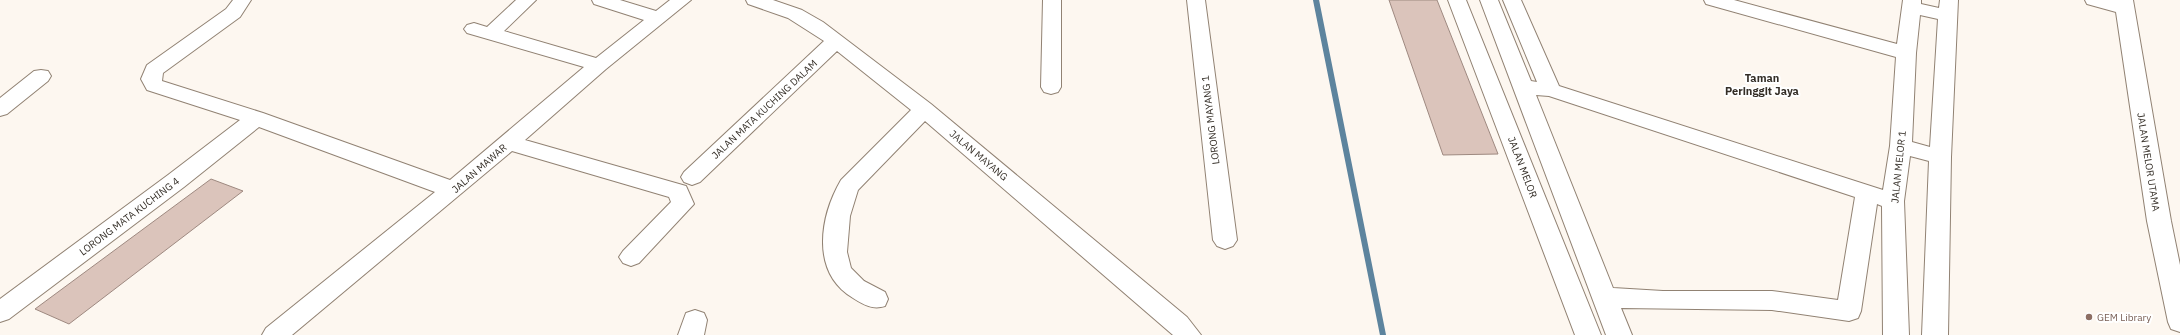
<svg xmlns="http://www.w3.org/2000/svg" width="2180" height="335" viewBox="0 0 2180 335" font-family="'IBM Plex Sans',sans-serif">
	<rect width="100%" height="100%" fill="#fdf7f0"/>
	<g fill="none" stroke-linecap="round" stroke-linejoin="round">
		<!-- stream -->
		<path stroke="#5d849e" stroke-width="6" d="M1316,0L1383,335"/>
	</g>
	<!-- building -->
	<path fill="#dbc4bb" stroke="#9e8980" d="M1389,0H1437L1498,154L1443,155Z
		M211,179L243,191L69,324L35,309Z"/>
	<g fill="none" stroke-linecap="round" stroke-linejoin="round">
		<defs>
			<path id="minor" d="M233,0H251L240,17L163,73L162,81L263,113L450,180L584,67L467,33L464,29L467,25L474,23L487,27L516,0H536L504,31L596,58L644,20L594,4L592,0H620L656,11L670,0H691L606,69L525,140L686,186L694,204L639,263L631,266L623,263L619,257L623,251L671,202L669,197L512,151L292,335H262L266,328L435,192L259,127L184,187L9,319L0,322V299L168,175L240,120L147,90L141,79L147,65L226,9Z
				M746,0H773L802,10L823,22L931,104L1187,317L1201,335H1173L925,121L858,190L850,216L847,252L851,268L864,281L885,292L888,299L885,306C873,310 864,305 853,298C811,273 819,218 841,180L911,110L837,51L700,182L692,185L684,182L681,177L684,172L824,41L788,18L748,4Z
				M1043,0H1061V87L1058,92L1051,94L1044,92L1041,87Z
				M1187,0H1205L1237,240L1233,246L1225,249L1217,246L1213,240Z
				M1448,0H1466L1601,335H1575Z
				M1480,0H1498L1531,81L1537,82L1503,0H1521L1559,86L1883,190L1890,146L1896,57L1706,4L1704,0H1734L1897,44L1903,0H1921V4L1939,8L1940,0H1958L1951,157L1948,335H1922L1929,161L1910,156L1904,201L1909,335H1883L1882,206L1877,204L1861,311L1858,318L1849,321L1772,310L1621,308L1632,335H1606ZM1920,15L1938,19L1930,147L1912,142L1916,53ZM1536,95L1549,96L1855,197L1838,300L1772,291H1663L1613,288Z
				M2085,0H2133L2171,221L2180,265V332L2171,329L2168,322L2147,221L2116,12L2087,4Z
				M41,70L48,71L51,76L48,81L7,114L0,116V98L34,71Z
				M695,310L704,313L707,320L704,335H678L686,313Z"/>
		</defs>
		<!-- minor casing -->
		<use href="#minor" stroke="#918273" stroke-width="2"/>
		<!-- minor -->
		<use href="#minor" fill="#fff" fill-rule="evenodd"/>
	</g>
	<!-- markers -->
	<circle fill="#8d6e63" stroke="#fff" stroke-width="1.5" cx="2089" cy="317" r="4"/>
	<g text-anchor="middle" stroke-width="4" stroke-linejoin="round" paint-order="stroke">
		<!-- street labels -->
		<g font-size="10" fill="#342e27" stroke="#fff">
			<text transform="translate(764 109) rotate(-43)" y="4">JALAN MATA KUCHING DALAM</text>
			<text transform="translate(1210 120) rotate(-97)" y="4">LORONG MAYANG 1</text>
			<text transform="translate(979 155) rotate(40)" y="4">JALAN MAYANG</text>
			<text transform="translate(2149 162) rotate(81)" y="4">JALAN MELOR UTAMA</text>
			<text transform="translate(1523 167) rotate(69)" y="4">JALAN MELOR</text>
			<text transform="translate(1898 167) rotate(-84)" y="4">JALAN MELOR 1</text>
			<text transform="translate(479 168) rotate(-41)" y="4">JALAN MAWAR</text>
			<text transform="translate(129 216) rotate(-37)" y="4">LORONG MATA KUCHING 4</text>
		</g>
		<!-- education labels -->
		<g font-size="10" fill="#785e54" stroke="#fff" text-anchor="start">
			<text x="2097" y="321">GEM Library</text>
		</g>
		<!-- neighbourhood labels -->
		<g font-size="11" font-weight="bold" fill="#342e27" stroke="#fff">
			<text x="1762" y="82">Taman<tspan x="1762" dy="13">Peringgit Jaya</tspan></text>
		</g>
	</g>
</svg>
